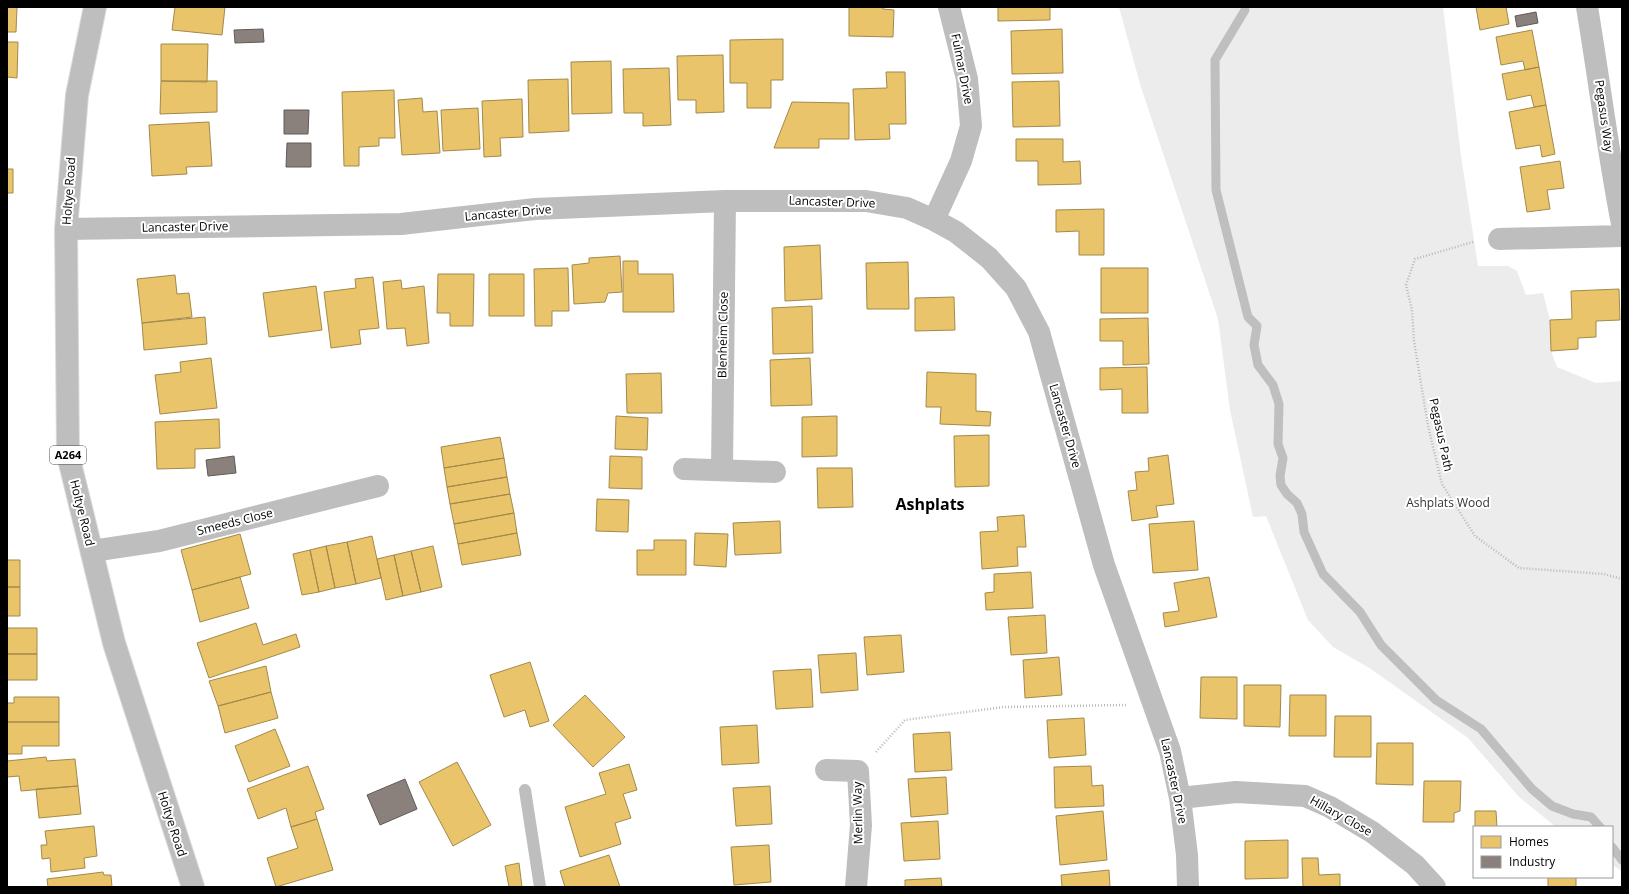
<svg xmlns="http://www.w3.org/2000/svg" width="1629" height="894" viewBox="0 0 1629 894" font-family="'Open Sans',sans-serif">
	<rect width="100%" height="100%" fill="#fff"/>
	<!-- green -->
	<path fill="#ececec" d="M1119,7H1443L1461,156L1478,266H1508L1517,271L1526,295L1543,293L1550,320L1551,351L1557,367L1596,383L1622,381V871L1612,865V827H1556L1519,797L1468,738L1371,669L1333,647L1308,620L1266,516L1253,517L1230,410L1218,319L1140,84Z"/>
	<!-- homes -->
	<path fill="#e9c46a" stroke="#a3894a" d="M7,7H17L16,32H7Z
		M175,7H225L222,35L172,30Z
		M849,7H883V9L894,10L893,37L849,36Z
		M998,7H1050V20L998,21Z
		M1476,7H1506L1509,24L1480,30Z
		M1062,29L1063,73L1012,74L1011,31Z
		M1532,30L1539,67L1525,70L1523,61L1501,65L1496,37Z
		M783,39V80H771V108H747V83H730V40Z
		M7,42H18L17,78L7,77Z
		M161,44H208L207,82L161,81Z
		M723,55L724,112L696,113V100H678L677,56Z
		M611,61L612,113L572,114L571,62Z
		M1539,67L1546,105L1534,107L1531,95L1507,100L1502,74Z
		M669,68L671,125L643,126V113H624L623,69Z
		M886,72H905L906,124H889L890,139L855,140L853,89L887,88Z
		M568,79L569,131L529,133L528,80Z
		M161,81H217V112L160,114Z
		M1059,81L1060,126L1013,127L1012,82Z
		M394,90L395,138H379V146L359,147V166H344L342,92Z
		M422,98L423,112L437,111L440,153L402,155L398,100Z
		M522,99L523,137L500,138L501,156L484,157L482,101Z
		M792,102L849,103V139H819V148H774Z
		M1546,105L1555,154L1542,157L1540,145L1516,149L1509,112Z
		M478,108L480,149L443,151L441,110Z
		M209,122L212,166L186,167L187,174L152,176L149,125Z
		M1016,139H1063V162L1080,161L1081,184L1038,185V161H1016Z
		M1560,161L1564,188L1547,190L1550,209L1527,212L1520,167Z
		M7,169H13V193H7Z
		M1104,209V255H1079V231L1056,232V210Z
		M820,245L822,299L785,301L784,247Z
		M620,256L622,292L608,293L605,302L574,304L572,265L589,263V258Z
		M623,261H638V274H673L674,312H623Z
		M908,262L909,309H867L866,263Z
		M568,268L569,311H552V326H535L534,269Z
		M1101,268H1148V313H1101Z
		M438,274H474L473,326H450V313H437Z
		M489,274H524V316H489Z
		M175,275L177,294L189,293L192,317L142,323L137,279Z
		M373,277L379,328L359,330L361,344L331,348L324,292L356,288L355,279Z
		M401,280L402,289L424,286L429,343L407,346L405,328L387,329L383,282Z
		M316,286L322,330L269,337L263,293Z
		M1619,289L1620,320L1596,321V337L1578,338V349L1551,351L1550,320L1572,319L1571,291Z
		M954,297L955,330L915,331V298Z
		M812,306L813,353L773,354L772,308Z
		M205,317L207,344L144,350L142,323Z
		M1148,318L1149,364L1123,365V341H1100V319Z
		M211,358L217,408L160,414L155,375L181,372L180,362Z
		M810,358L812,405L771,406L770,360Z
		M1147,367L1148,413H1122V389L1100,390V368Z
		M927,372L976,374V411L991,412L990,426L940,424L941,407H926Z
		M661,373L662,413H627L626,374Z
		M616,416L648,418L647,450L615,449Z
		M837,416V456L802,457V417Z
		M219,419L220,448L195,449V468L157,469L155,422Z
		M989,435V486L955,487L954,436Z
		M500,437L504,458L444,468L441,447Z
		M1168,455L1174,504L1156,506L1158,517L1132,521L1128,491L1137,490L1135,472L1149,471L1148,458Z
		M610,456L642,457V489L609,488Z
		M504,458L507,477L447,487L444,468Z
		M817,468H852L853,507L818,508Z
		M507,477L510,494L450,504L447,487Z
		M510,494L514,513L454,524L450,504Z
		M597,499L629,500L628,532L596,531Z
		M514,513L517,533L458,544L454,524Z
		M1024,515L1026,547H1017L1018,566L982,569L980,532L998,531L997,517Z
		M780,521L781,553L735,555L733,523Z
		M1194,521L1198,570L1153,573L1149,524Z
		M517,533L521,555L462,565L458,544Z
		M695,533L728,534L726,567L694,565Z
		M240,534L251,574L192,590L181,550Z
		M372,536L381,578L356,584L347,542Z
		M654,540H686V575H637V550H654Z
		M347,542L356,584L335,588L326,546Z
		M326,546L335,588L319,592L310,550Z
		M433,546L442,587L421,592L411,551Z
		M310,550L319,592L302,595L293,554Z
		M411,551L421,592L403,596L394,555Z
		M394,555L403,596L386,600L377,559Z
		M7,560H20V587H7Z
		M1031,572L1033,608L986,610L985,593L994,592V574Z
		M240,577L249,608L200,622L192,590Z
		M1209,577L1217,617L1165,627L1163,613L1179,611L1174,583Z
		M7,587H20V616H7Z
		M1045,615L1047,653L1011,655L1008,617Z
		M256,623L263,645L296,634L300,647L209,678L197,643Z
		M7,628H37V654H7Z
		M901,635L904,672L867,675L864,637Z
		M856,653L858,690L821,693L818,655Z
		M7,654H37V680H7Z
		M1059,657L1062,695L1025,698L1023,660Z
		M530,662L549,721L530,727L525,710L504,717L490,675Z
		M266,666L271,692L218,706L209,681Z
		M811,669L813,707L776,709L773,671Z
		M1201,677H1237V719L1200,718Z
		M1244,685H1281L1280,727L1244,726Z
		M271,692L278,718L225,733L218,706Z
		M585,695L625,737L593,767L553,725Z
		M1290,695H1326V736H1289Z
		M14,697H59V722H7V703H14Z
		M1335,716H1371V757H1334Z
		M1084,718L1086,755L1049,758L1047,720Z
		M7,722H59V746H22V754H7Z
		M757,725L759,763L722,765L720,727Z
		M275,729L290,766L249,782L235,746Z
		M950,732L952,770L915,772L913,734Z
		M1377,743H1413V785L1376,784Z
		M46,757L47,761L75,759L78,786L21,791L19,776L7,777V761Z
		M457,762L491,825L453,846L419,782Z
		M629,764L637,790L623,794L631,818L615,823L621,844L580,857L565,807L606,794L599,773Z
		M308,766L324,809L315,812L317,819L291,827L286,808L258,819L247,789Z
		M1091,766L1092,786L1103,785L1104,806L1055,808L1054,767Z
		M946,777L948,814L911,817L908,779Z
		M1424,781H1461L1460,811L1454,813V822H1423Z
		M78,786L81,814L39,818L36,789Z
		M770,786L772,824L736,826L733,788Z
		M1103,811L1107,860L1060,865L1056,816Z
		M1475,811H1496L1497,827H1475Z
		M317,819L333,870L276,887L267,858L298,848L291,827Z
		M938,821L940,859L904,861L901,823Z
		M94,826L97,856L84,858L85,868L51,872L50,858L42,859L41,845H47L45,831Z
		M1288,840V878L1245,879V841Z
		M769,845L771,882L734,885L731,847Z
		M609,855L620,887H565L560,871Z
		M1302,858H1318L1319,875L1340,874V887H1303Z
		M519,863L522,887H509L505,866Z
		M1109,870L1110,887H1062L1061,875Z
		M103,872L104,875H111L112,887H48L47,879Z
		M1548,877H1576V887H1548Z
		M941,878L942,887H905V880Z"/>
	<!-- industry -->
	<path fill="#8a817c" stroke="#615a57" d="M1536,12L1538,23L1517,27L1515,16Z
		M263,29L264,42L235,43L234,30Z
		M284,110H309L308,134H284Z
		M287,143H311V167H286Z
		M234,456L236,473L208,476L206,460Z
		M405,779L417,809L380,825L367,795Z"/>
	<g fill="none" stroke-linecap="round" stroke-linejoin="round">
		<!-- stream -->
		<path stroke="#bfbfbf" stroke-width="9" d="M1245,10L1215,60L1216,190L1248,317L1257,326L1254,345L1258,365L1273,385L1279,404L1278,444L1283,458L1280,476L1281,485L1287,494L1297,503L1302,514L1304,532L1323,574L1360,612L1381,645L1436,700L1481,729L1532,789L1552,806L1573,814L1591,817L1600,827
			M1612,847L1622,860"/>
		<defs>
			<path id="primary" d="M95,7L77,95L66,229L68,455L114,643L193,887"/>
		</defs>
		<!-- primary casing -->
		<use href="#primary" stroke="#dbdbdb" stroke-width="24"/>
		<!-- path -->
		<path stroke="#b9b9b9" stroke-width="2.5" stroke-dasharray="1 2" stroke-linecap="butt" d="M1473,242L1415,259L1406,285L1412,310L1414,341L1428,426L1442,484L1475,536L1519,568L1604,574L1622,579
			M876,752L905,720L1004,707L1126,705"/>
		<!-- lane -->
		<path stroke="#bebebe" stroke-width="12" d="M525,790L540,887"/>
		<!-- street -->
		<path stroke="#bebebe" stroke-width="22" d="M1587,7C1599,79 1608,152 1622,224
			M934,220L961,161L971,126L967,79L949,7
			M66,229L401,224L535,209L725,201H866L907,208L934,220L956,232L989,258L1016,288L1039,332L1104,565L1170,751L1180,798L1187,855L1188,887
			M1499,239L1622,236
			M684,469L775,472
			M722,470L725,201
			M92,551L159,541L378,486
			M826,770L858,771L861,825L856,887
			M1180,798L1236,792L1305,796L1330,807L1372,832L1415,865L1435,887"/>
		<!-- primary -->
		<use href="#primary" stroke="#bebebe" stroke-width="22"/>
	</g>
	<g text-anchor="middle" stroke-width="4" stroke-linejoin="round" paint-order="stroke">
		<!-- shield labels -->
		<rect fill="#fff" stroke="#4c4c4c" stroke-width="1" x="50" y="446" width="36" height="18" rx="3"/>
		<g font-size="11" font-weight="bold" fill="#000">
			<text x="68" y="459">A264</text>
		</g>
		<!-- street labels -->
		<g font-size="12" fill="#000" stroke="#fff">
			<text transform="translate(962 69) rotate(79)" y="4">Fulmar Drive</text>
			<text transform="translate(1604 116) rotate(82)" y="4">Pegasus Way</text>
			<text transform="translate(69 191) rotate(-86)" y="4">Holtye Road</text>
			<text transform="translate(832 202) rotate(2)" y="4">Lancaster Drive</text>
			<text transform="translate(508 213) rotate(-5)" y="4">Lancaster Drive</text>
			<text transform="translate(185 227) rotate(-1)" y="4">Lancaster Drive</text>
			<text transform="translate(723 335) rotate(-89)" y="4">Blenheim Close</text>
			<text transform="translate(1065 426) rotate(74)" y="4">Lancaster Drive</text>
			<text transform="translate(1441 435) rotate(78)" y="4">Pegasus Path</text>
			<text transform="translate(82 513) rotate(76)" y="4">Holtye Road</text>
			<text transform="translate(235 522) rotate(-14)" y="4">Smeeds Close</text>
			<text transform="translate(1174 781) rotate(78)" y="4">Lancaster Drive</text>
			<text transform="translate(858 813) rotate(-91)" y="4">Merlin Way</text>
			<text transform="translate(1341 816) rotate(29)" y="4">Hillary Close</text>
			<text transform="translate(172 824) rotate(72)" y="4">Holtye Road</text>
		</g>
		<!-- park labels -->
		<g font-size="12" fill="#333" stroke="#fff">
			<text x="1448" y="507">Ashplats Wood</text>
		</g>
		<!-- district labels -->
		<g font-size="16" font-weight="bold" fill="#000" stroke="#fff">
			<text x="930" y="510">Ashplats</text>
		</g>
	</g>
	<!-- border -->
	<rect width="1629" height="894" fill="none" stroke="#000000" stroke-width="16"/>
	<!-- legend -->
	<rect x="1473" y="826" width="140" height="52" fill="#ffffff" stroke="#999999"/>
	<rect x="1481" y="836" width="20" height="12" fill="#e9c46a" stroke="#999999"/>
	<text x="1509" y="846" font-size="12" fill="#000000">Homes</text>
	<rect x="1481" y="856" width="20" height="12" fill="#8a817c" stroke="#999999"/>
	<text x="1509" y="866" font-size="12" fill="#000000">Industry</text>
</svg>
